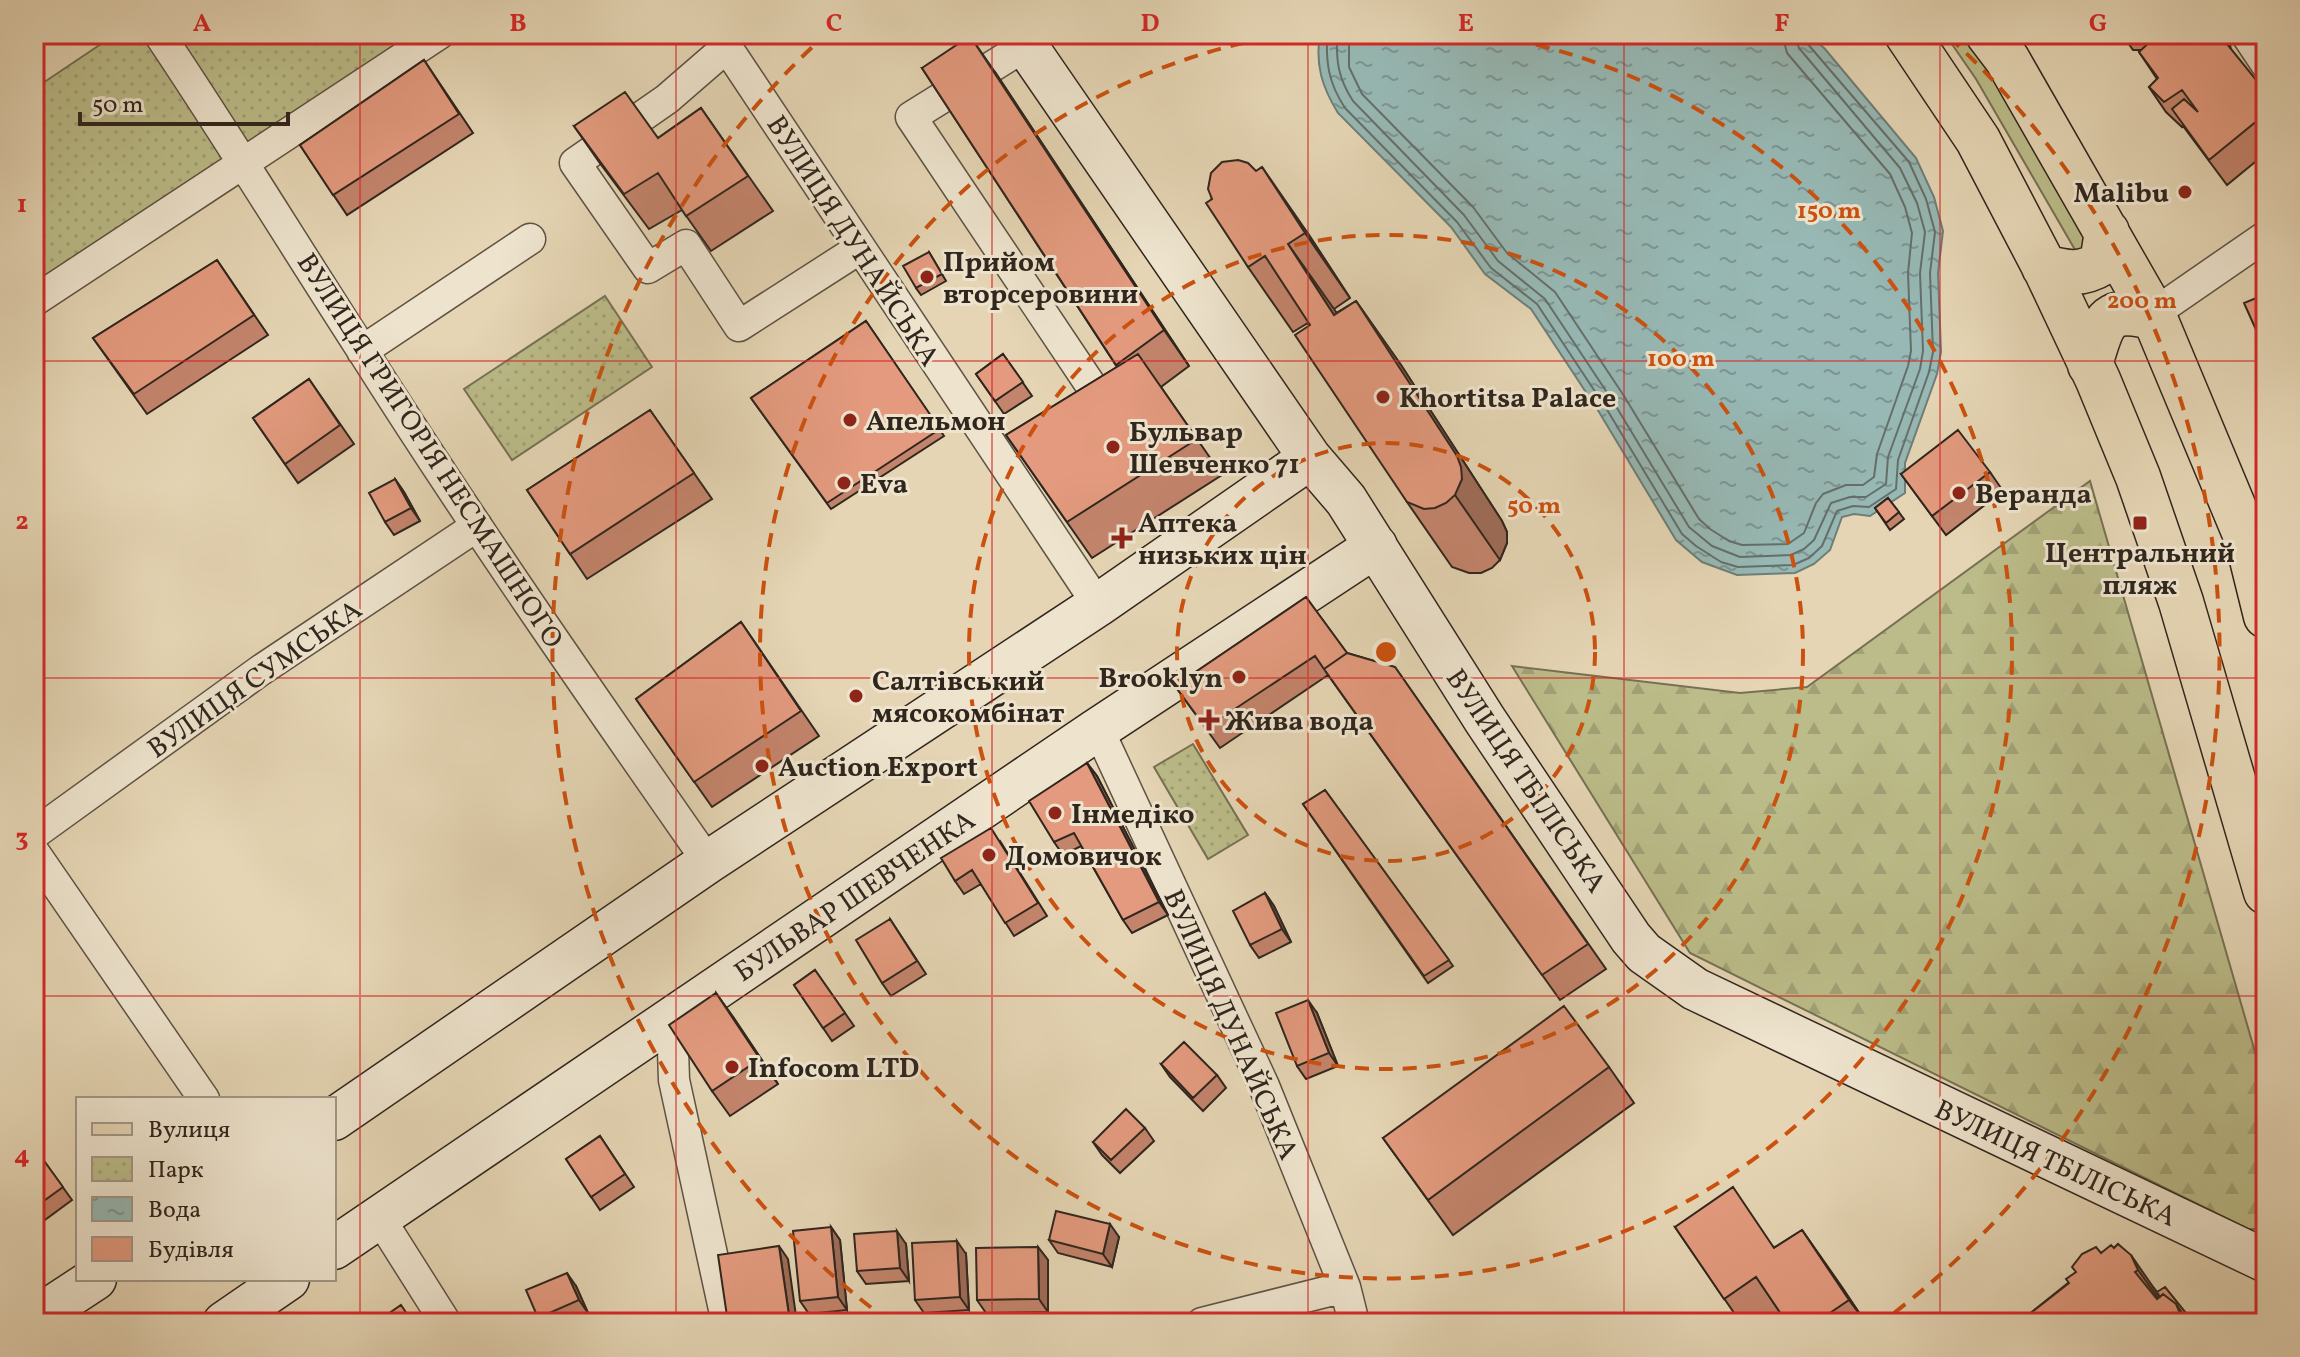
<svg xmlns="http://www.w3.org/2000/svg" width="2300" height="1357" viewBox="0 0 2300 1357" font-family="Vollkorn,serif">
	<defs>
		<pattern id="forest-firs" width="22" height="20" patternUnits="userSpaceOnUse" patternTransform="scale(2)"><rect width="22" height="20" fill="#bbbc89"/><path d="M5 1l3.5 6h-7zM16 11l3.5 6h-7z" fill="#a1a176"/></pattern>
		<pattern id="park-dots" width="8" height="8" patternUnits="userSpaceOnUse" patternTransform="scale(2)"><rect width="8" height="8" fill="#bbbc89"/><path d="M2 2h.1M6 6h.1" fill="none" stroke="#a1a176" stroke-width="1.8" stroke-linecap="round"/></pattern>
		<pattern id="water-ripples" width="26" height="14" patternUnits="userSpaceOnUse" patternTransform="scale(2)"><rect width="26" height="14" fill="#97b8b4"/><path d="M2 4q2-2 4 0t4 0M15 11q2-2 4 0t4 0" fill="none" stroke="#7c9592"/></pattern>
	</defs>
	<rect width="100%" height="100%" fill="#e5d5b4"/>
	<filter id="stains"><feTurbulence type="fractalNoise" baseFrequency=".0025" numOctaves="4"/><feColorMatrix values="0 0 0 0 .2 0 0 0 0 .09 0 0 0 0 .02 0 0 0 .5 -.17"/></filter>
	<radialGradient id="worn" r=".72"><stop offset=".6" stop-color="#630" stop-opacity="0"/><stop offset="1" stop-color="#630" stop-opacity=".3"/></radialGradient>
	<!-- grass -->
	<path fill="#bbbc89" stroke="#767154" stroke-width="2" d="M1945,34H1964L1992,74L2098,257L2085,267L1976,79Z"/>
	<!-- forest -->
	<path fill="url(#forest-firs)" stroke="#767154" stroke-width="2" d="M2090,481L2266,1090V1229H2248L1690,953L1512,666L1740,693L1807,687Z"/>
	<!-- park -->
	<path fill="url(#park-dots)" stroke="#767154" stroke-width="2" d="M116,34H439L34,301V89Z
		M605,296L652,367L512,460L464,389Z
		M1193,744L1248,835L1208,859L1154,767Z"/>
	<!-- water -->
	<path fill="url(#water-ripples)" stroke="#6e7e78" stroke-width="2" d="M1320,34H1809L1825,49L1916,158L1934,197L1943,231L1938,273L1941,352L1937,374L1905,463V493L1870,516L1854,514L1842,517L1830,550L1814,564L1795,573L1737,575L1702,562L1676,540L1599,412L1531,309L1485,274L1451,227L1338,113C1322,87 1315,65 1320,34Z"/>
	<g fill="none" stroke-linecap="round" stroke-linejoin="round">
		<!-- shore -->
		<path stroke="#646f69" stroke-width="2" d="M1327,34C1326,63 1328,82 1345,108L1457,222L1491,268L1537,304L1606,408L1682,534L1696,546L1721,562L1738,567L1793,565L1809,558L1822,546L1837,511L1853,506L1869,507L1896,489L1898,460L1929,372L1933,352L1930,273L1935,232L1926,199L1909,162L1806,42L1805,34
			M1337,34C1336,61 1338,78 1353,101L1464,215L1498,261L1545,299L1614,403L1689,527L1712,546L1740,557L1791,555L1804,549L1814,540L1831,503L1850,497H1866L1886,484L1888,457L1920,369L1923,351L1920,273L1925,232L1917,203L1900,168L1799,48L1794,34
			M1349,34V67L1362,94L1473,207L1507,253L1555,292L1624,396L1699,519L1710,529L1729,541L1742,545L1788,544L1804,533L1816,503L1823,494L1846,485H1863L1874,477L1877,454L1908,366L1911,351L1908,273L1912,233L1905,207L1890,174L1787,53L1782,34"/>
		<defs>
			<path id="street" d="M159,34C229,138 294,245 362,350C472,524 590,693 708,862
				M718,34L1098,605
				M2246,34L2266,64
				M1025,46L911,117L1104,405L1091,413
				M727,47L667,99L575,163L648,268L686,245L739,326L859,249
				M34,301L439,34
				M2153,314L2266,236
				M362,351L530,239
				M1095,731L1106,746L1264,1086L1345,1287L1354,1323
				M34,834L261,670L477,526
				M34,852L204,1099
				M672,1019L674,1080L727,1323
				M379,1217L446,1323
				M1202,1323L1345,1287"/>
			<path id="secondary" d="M1018,34L1310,458L1346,500L1485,720L1631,938L1644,953L1695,989L2266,1261
				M334,1119L708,862L1098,605L1310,458
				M334,1248L1095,731L1376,546
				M34,1319L95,1279
				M224,1323L288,1279"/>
			<path id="primary" d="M1907,34L1978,140L2046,270L2098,380L2138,477L2181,602L2266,892
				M1988,34L2007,59L2153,314L2247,539L2266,616
				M2044,267C2067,273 2081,276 2102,263L2107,232
				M2090,365C2103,321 2105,304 2155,318"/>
		</defs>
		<!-- street casing -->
		<use href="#street" stroke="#5d5244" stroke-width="33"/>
		<!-- secondary casing -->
		<use href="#secondary" stroke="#30261e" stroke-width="45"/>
		<!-- primary casing -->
		<use href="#primary" stroke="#30261e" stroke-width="47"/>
		<!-- street -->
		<use href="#street" stroke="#eee4ce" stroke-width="30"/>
		<!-- secondary -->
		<use href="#secondary" stroke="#eee4ce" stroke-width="42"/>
		<!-- primary -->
		<use href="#primary" stroke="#e5d5b4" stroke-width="44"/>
	</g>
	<!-- wall -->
	<path fill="#c3846c" stroke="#30261e" stroke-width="2" d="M2110,34H2238V42L2230,43V49L2266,94V153L2227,185L2183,126L2182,127L2166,112L2149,87L2157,79L2139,52L2141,50H2133L2122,34L2112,37Z
		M424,60L473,133L347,215L300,145Z
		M922,68L995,72L1189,366L1161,387L1222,475L1092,558L1006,435L1117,367Z
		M701,108L773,211L711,251L682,210L649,229L599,162L574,126L658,138Z
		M1212,199L1307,232L1350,298L1334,309L1336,313L1356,301L1401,365L1502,521L1507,532V543L1500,560L1492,568L1481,573H1469L1452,567L1407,502L1308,323L1293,332L1248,267Z
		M929,252L946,281L921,295L916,288Z
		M217,260L268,335L147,414L93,338Z
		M866,321L944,436L831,509L751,398Z
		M1003,354L1032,396L1004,414L976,374Z
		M309,379L354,444L298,483L253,418Z
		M650,410L712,499L587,579L527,490Z
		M1990,472L2003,491L1946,535L1901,474Z
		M395,479L404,492L420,521L394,535L385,522Z
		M1888,498L1904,519L1890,530L1875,508Z
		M1306,597L1347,653L1395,667L1606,969L1560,1000L1328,675L1220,748L1175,686Z
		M741,622L819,736L712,807L636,699Z
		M1087,763L1097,776L1168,915L1132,933L1123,920L1081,846L1063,855L1054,842Z
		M1325,790L1453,966L1428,983L1303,804Z
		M1000,841L1047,916L1014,936L981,884L964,894L955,881Z
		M1265,893L1274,906L1291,942L1259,958L1250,945Z
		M890,919L926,974L891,996L882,983Z
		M815,970L854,1026L832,1041L794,985Z
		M716,993L778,1084L730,1116L712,1091Z
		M1317,1013L1338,1066L1306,1079L1297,1066Z
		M1161,1064L1217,1075L1226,1088L1203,1111L1170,1077Z
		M1609,1067L1634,1103L1453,1235L1383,1138Z
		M1145,1128L1154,1141L1120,1173L1102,1155L1093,1142Z
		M600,1136L634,1187L600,1210L566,1159Z
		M34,1147L72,1200L34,1228Z
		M831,1227L840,1240L847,1310L809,1314L800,1301Z
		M1675,1227L1775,1247L1802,1230L1866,1323H1741Z
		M1119,1237L1112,1267L1058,1253L1049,1240Z
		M906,1244L909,1281L866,1284L857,1271Z
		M2118,1244L2157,1292L2194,1323H2018L2068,1283L2101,1253L2114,1248Z
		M1038,1247L1048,1260V1312L986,1313L977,1300Z
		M966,1254L969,1310L924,1313L915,1300Z
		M576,1286L588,1313L564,1323H541L538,1318Z"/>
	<!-- shaded-wall -->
	<path fill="#9f6c58" stroke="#30261e" stroke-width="2" d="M2218,34H2223L2230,43L2231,52Z
		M2232,34H2238V42Z
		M970,36L995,72L1189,366L1164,330Z
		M1262,167L1307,232L1350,298L1305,233Z
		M1288,244L1334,309L1380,379L1334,315Z
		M1356,301L1401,365L1502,521L1507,532V543L1500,560L1455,495Z
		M395,479L404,492L420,521L411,508Z
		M1087,763L1097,776L1168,915L1159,902Z
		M1265,893L1274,906L1291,942L1282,929Z
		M716,993L734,1018L778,1084L760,1059Z
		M1308,1000L1317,1013L1338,1066L1329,1053Z
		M1110,1224L1119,1237L1112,1267L1103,1254Z
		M831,1227L840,1240L847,1310L838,1297Z
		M1802,1230L1842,1287L1866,1323L1849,1300Z
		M897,1231L906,1244L909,1281L900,1268Z
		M957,1241L966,1254L969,1310L960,1297Z
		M779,1246L788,1259L797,1323L790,1322Z
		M1038,1247L1048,1260V1312L1039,1299Z
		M2131,1255L2171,1313L2176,1323L2138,1270Z
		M567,1273L576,1286L588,1313L579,1300Z
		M2176,1304L2189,1323H2186L2182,1318Z"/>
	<!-- building -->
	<path fill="#e39a7e" stroke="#30261e" stroke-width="2" d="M2132,34H2144L2136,40Z
		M2207,34H2219L2257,81L2266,97V120L2263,116L2209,160L2172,109L2184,99L2198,112L2182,90L2164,102L2149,87L2158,78L2139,52L2155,37Z
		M970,36L1164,330L1116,365L922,68Z
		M424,60L459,114L333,195L300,145Z
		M625,92L658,138L701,108L748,176L686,216L658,173L624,194L574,126Z
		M1238,160L1248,163L1256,171L1262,167L1305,233L1288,244L1334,315L1356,301L1457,456L1461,467L1462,479L1455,495L1446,503L1435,508L1424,509L1407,502L1295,335L1310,325L1265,256L1248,267L1206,203L1212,199L1208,189L1211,173L1222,162Z
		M929,252L942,274L916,288L903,266Z
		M217,260L254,315L134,394L93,338Z
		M2266,294V352L2244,303Z
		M866,321L940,429L827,503L751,398Z
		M1003,354L1023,382L995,401L976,374Z
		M1138,354L1197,439L1067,522L1006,435Z
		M309,379L340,425L285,464L253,418Z
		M650,410L694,473L570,554L527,490Z
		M1958,430L1990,472L1932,516L1901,474Z
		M395,479L411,508L385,522L369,493Z
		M1888,498L1899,512L1886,523L1875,508Z
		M1306,597L1347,653L1324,669L1328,675L1315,656L1206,728L1175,686Z
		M741,622L801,711L694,782L636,699Z
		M1347,653L1395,667L1588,944L1542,975L1324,669Z
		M1087,763L1159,902L1123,920L1074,833L1054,842L1029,801Z
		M1325,790L1449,960L1424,976L1303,804Z
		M991,828L1038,903L1005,923L972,870L955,881L941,858Z
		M1265,893L1282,929L1250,945L1233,911Z
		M890,919L917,961L882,983L856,940Z
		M815,970L845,1013L823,1028L794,985Z
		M716,993L760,1059L712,1091L669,1025Z
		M1308,1000L1329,1053L1297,1066L1276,1013Z
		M1564,1006L1609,1067L1428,1200L1383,1138Z
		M1184,1042L1217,1075L1193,1098L1161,1064Z
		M1126,1109L1145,1128L1111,1160L1093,1142Z
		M600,1136L625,1174L591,1197L566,1159Z
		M34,1147L63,1187L34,1208Z
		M1733,1187L1774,1248L1802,1230L1849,1300L1815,1323H1787L1756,1277L1724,1299L1675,1227Z
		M1056,1211L1110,1224L1103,1254L1049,1240Z
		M831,1227L838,1297L800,1301L793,1231Z
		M897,1231L900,1268L857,1271L854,1234Z
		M957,1241L960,1297L915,1300L912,1243Z
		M2118,1244L2131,1255L2138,1270L2135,1272L2157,1299L2163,1294L2176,1304L2182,1318L2176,1323H2018L2069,1283L2066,1279L2076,1272L2072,1267L2082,1254L2096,1247L2101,1253L2111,1245L2114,1248Z
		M779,1246L790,1322L728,1323L718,1255Z
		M1038,1247L1039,1299L977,1300L976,1248Z
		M567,1273L579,1300L538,1318L526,1290Z
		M2165,1287L2194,1323H2189L2176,1304L2163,1294L2160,1297L2157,1292Z
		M401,1305L413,1323H375Z"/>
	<!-- grid -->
	<path fill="none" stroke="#d62828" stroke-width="2" stroke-opacity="0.55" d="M360,34V1323M676,34V1323M992,34V1323M1308,34V1323M1624,34V1323M1940,34V1323M34,361H2266M34,678H2266M34,996H2266"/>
	<!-- distance rings -->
	<g fill="none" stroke="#cc510f" stroke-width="4" stroke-dasharray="14 10">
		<circle cx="1386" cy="652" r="209"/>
		<circle cx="1386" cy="652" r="417"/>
		<path d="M1489 35A626 626 0 1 1 1283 35"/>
		<path d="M890 1322A834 834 0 0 1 823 37M1949 37A834 834 0 0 1 1882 1322"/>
	</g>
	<!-- markers -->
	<g fill="#8f2418" stroke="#eee4ce" stroke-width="3">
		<circle cx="2185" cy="192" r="8"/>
		<circle cx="927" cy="277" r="8"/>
		<circle cx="1383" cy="397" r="8"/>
		<circle cx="850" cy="420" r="8"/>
		<circle cx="1113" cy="447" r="8"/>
		<circle cx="844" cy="483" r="8"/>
		<circle cx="1959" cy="493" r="8"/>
		<rect x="2132" y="515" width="16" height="16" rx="4"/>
		<path d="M1118 526h8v8h8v8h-8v8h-8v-8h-8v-8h8z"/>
		<circle cx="1239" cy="677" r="8"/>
		<circle cx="856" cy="696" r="8"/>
		<path d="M1205 708h8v8h8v8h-8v8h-8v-8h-8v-8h8z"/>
		<circle cx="762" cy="766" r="8"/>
		<circle cx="1055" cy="813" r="8"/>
		<circle cx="989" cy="855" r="8"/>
		<circle cx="732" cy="1067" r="8"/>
	</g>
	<g text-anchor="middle" stroke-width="6" stroke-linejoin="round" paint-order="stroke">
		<!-- poi labels -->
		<g font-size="28" font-weight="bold" fill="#30261e" stroke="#eee4ce" text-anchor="start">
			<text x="2169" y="202" text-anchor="end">Malibu</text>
			<text x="943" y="271">Прийом<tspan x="943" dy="32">вторсеровини</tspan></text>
			<text x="1399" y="407">Khortitsa Palace</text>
			<text x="866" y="430">Апельмон</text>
			<text x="1129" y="441">Бульвар<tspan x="1129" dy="32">Шевченко 71</tspan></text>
			<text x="860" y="493">Eva</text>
			<text x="1975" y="503">Веранда</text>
			<text x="1138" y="532">Аптека<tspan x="1138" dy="32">низьких цін</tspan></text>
			<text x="2140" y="562" text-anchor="middle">Центральний<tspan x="2140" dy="32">пляж</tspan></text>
			<text x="1223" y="687" text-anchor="end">Brooklyn</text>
			<text x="872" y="690">Салтівський<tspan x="872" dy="32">мясокомбінат</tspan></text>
			<text x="1225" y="730">Жива вода</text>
			<text x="778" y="776">Auction Export</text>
			<text x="1071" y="823">Інмедіко</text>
			<text x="1005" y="865">Домовичок</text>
			<text x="748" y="1077">Infocom LTD</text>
		</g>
		<!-- street labels -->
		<g font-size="28" fill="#30261e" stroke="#eee4ce">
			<text transform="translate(854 240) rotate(57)" y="10">ВУЛИЦЯ ДУНАЙСЬКА</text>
			<text transform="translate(431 450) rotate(57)" y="10">ВУЛИЦЯ ГРИГОРІЯ НЕСМАШНОГО</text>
			<text transform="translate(254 678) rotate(-35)" y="10">ВУЛИЦЯ СУМСЬКА</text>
			<text transform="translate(1527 780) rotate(56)" y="10">ВУЛИЦЯ ТБІЛІСЬКА</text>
			<text transform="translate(854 895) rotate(-34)" y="10">БУЛЬВАР ШЕВЧЕНКА</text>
			<text transform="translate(1232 1024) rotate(66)" y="10">ВУЛИЦЯ ДУНАЙСЬКА</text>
			<text transform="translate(2056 1162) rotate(25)" y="10">ВУЛИЦЯ ТБІЛІСЬКА</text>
		</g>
	</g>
	<circle cx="1386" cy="652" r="12" fill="#cc510f" stroke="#eee4ce" stroke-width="4"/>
	<g font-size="24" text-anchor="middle" font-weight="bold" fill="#cc510f" stroke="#eee4ce" stroke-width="6" stroke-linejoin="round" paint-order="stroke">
		<text x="1829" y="218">150 m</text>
		<text x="2142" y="308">200 m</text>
		<text x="1681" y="366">100 m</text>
		<text x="1534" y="513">50 m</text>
	</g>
	<!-- margin -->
	<rect width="2300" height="1357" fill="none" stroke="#e5d5b4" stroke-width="88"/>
	<!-- legend -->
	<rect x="76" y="1097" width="260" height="184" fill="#eee4ce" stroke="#a29888" stroke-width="2"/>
	<rect x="92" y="1123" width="40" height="12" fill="#e5d5b4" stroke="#a29888" stroke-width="2"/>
	<text x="148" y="1137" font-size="24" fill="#30261e">Вулиця</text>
	<rect x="92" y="1157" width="40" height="24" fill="url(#park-dots)" stroke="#a29888" stroke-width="2"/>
	<text x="148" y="1177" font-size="24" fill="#30261e">Парк</text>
	<rect x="92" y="1197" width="40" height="24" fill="url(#water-ripples)" stroke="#a29888" stroke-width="2"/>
	<text x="148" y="1217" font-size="24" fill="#30261e">Вода</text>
	<rect x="92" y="1237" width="40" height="24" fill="#e39a7e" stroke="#a29888" stroke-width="2"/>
	<text x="148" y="1257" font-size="24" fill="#30261e">Будівля</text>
	<!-- scale -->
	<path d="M80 112v12h208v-12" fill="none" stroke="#30261e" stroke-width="4"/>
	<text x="92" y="112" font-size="24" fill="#30261e" stroke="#eee4ce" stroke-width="6" paint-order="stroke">50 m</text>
	<rect x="44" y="44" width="2212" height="1269" fill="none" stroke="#d62828" stroke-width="3"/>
	<g font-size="26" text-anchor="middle" font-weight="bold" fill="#d62828">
		<text x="202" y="31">A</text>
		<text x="518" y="31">B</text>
		<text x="834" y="31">C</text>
		<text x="1150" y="31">D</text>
		<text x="1466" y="31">E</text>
		<text x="1782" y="31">F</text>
		<text x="2098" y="31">G</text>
		<text x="22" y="212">1</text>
		<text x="22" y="529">2</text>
		<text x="22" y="846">3</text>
		<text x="22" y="1163">4</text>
	</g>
	<rect width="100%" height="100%" filter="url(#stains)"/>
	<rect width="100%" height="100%" fill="url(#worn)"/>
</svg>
